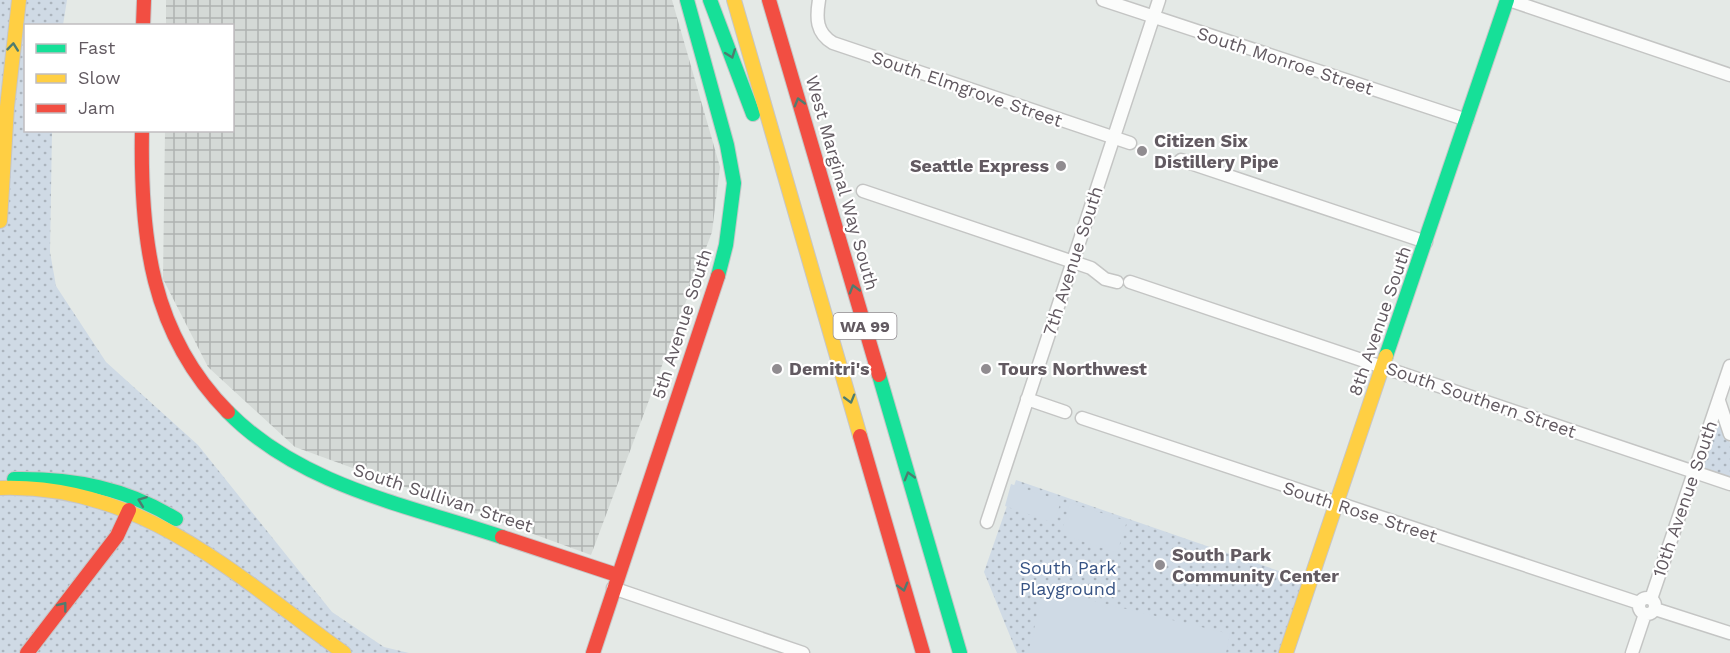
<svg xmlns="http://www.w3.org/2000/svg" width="1730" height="653" viewBox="0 0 1730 653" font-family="'Work Sans',sans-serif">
	<defs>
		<pattern id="industrial-grid" width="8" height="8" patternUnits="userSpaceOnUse" patternTransform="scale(1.5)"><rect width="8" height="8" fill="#d4d9d6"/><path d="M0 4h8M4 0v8" fill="none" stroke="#afb3b1"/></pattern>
		<pattern id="green-dots" width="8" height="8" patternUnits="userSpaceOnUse" patternTransform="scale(1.5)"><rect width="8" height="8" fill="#cfdae5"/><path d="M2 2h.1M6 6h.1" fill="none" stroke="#abb4bd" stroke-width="1.8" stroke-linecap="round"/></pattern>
	</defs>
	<rect width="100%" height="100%" fill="#e4e9e6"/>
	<!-- industrial -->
	<path fill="url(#industrial-grid)" d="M166,0H672L720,167L712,232L591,555L295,447L208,367L163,279L165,131L232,130V26L166,25Z"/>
	<!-- green -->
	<path fill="url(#green-dots)" d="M0,0H67L63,25L26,26V130L52,131L50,252L56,286L106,362L198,445L332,612L384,647L409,653H0Z
		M1716,409L1730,443V484L1693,472Z
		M1016,480L1305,580L1280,653H1017L984,572Z"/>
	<!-- pitch -->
	<path fill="#cfdae5" d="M1011,484L1061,501L1054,523L1005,506Z
		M1070,503L1127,521L1117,553L1061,534Z
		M1052,591L1230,634L1226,653H1028L1042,597Z"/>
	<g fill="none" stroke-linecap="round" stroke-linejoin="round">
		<defs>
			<path id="street" d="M819,0C816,18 816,33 833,43L1130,143
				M1103,0L1467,120
				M1509,0L1730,75
				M1181,160L1426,242
				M863,191L1091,268L1105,279L1117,282
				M1130,282L1730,484
				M1027,399L1065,412
				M1719,401L1730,434
				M1082,418L1639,603
				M987,522L1159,0
				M613,588L803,653
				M1639 606a8 8 0 1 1 16 0a8 8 0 1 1-16 0Z
				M1651,599L1730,366
				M1655,609L1730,633
				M1632,653L1645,614"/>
			<path id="fast" d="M687,0L727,145L734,183L726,245L718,276
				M710,0L753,114
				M1386,356L1507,0
				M879,375L960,653
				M228,412C301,486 407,505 502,537
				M14,479C73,478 126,488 176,519"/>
			<path id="slow" d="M734,0L860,436
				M0,221L7,107L19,0
				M0,488C141,483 237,577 344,653
				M1286,653L1386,356"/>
			<path id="jam" d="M769,0L879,375
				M143,26L144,0
				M142,130C140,236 150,333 228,412
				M860,436L923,653
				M502,537L617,575
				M27,653L117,536L129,510
				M593,653L718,276"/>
		</defs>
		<!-- street casing -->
		<use href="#street" stroke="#c4c5c4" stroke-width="15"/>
		<!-- fast casing -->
		<use href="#fast" stroke="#c6c6c7" stroke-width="16"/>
		<!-- slow casing -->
		<use href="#slow" stroke="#c6c6c7" stroke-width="16"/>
		<!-- jam casing -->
		<use href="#jam" stroke="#c6c6c7" stroke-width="16"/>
		<!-- street -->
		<use href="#street" stroke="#fbfcfb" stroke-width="12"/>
		<!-- fast -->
		<use href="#fast" stroke="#16e098" stroke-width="14"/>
		<!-- slow -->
		<use href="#slow" stroke="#ffcf43" stroke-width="14"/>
		<!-- jam -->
		<use href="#jam" stroke="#f24e42" stroke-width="14"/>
	</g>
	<!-- one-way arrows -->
	<defs><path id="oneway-chevron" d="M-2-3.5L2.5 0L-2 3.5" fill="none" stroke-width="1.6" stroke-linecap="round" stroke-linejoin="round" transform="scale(1.5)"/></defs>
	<g stroke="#4f7c6f">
		<use href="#oneway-chevron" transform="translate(13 47) rotate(-84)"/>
		<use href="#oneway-chevron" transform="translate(731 54) rotate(70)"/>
		<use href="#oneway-chevron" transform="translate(799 102) rotate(-106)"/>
		<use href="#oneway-chevron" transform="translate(854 289) rotate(-106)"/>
		<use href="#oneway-chevron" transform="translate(850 399) rotate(74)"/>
		<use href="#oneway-chevron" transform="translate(909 476) rotate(-106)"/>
		<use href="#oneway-chevron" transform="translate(142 501) rotate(-159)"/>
		<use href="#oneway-chevron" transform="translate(903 587) rotate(74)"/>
		<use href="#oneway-chevron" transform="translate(63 606) rotate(-52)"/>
	</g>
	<!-- markers -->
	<g fill="#908c90" stroke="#fff" stroke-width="2">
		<circle cx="1142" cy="151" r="6"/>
		<circle cx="1061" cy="166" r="6"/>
		<circle cx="777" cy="369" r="6"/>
		<circle cx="986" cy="369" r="6"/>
		<circle cx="1160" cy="565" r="6"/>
	</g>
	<g text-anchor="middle" stroke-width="4.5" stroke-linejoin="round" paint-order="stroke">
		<!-- shield labels -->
		<rect fill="#fff" stroke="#918c90" stroke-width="1.5" x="833.5" y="313" width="63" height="26" rx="4.5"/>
		<g font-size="16" font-weight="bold" fill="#625a61">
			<text x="865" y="332">WA 99</text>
		</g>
		<!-- street labels -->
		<g font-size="18" fill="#625a61" stroke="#fff">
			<text transform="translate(1285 61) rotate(18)" y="6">South Monroe Street</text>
			<text transform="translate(967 89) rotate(19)" y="6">South Elmgrove Street</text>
			<text transform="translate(842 183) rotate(74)" y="6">West Marginal Way South</text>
			<text transform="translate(1073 261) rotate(-72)" y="6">7th Avenue South</text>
			<text transform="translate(1380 321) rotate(-71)" y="6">8th Avenue South</text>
			<text transform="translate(682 324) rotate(-72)" y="6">5th Avenue South</text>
			<text transform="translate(1481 400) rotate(19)" y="6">South Southern Street</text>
			<text transform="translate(443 498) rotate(18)" y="6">South Sullivan Street</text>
			<text transform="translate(1685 499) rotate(-71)" y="6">10th Avenue South</text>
			<text transform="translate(1360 512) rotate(18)" y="6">South Rose Street</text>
		</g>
		<!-- poi labels -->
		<g font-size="18" font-weight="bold" fill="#625a61" stroke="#fff" text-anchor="start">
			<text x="1154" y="147">Citizen Six<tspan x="1154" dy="21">Distillery Pipe</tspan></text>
			<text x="1049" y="172" text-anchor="end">Seattle Express</text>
			<text x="789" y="375">Demitri's</text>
			<text x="998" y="375">Tours Northwest</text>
			<text x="1172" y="561">South Park<tspan x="1172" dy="21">Community Center</tspan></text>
		</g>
		<!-- park labels -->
		<g font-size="18" fill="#375384" stroke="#fff">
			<text x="1068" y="574">South Park<tspan x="1068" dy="21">Playground</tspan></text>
		</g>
	</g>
	<!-- legend -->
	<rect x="24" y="24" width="210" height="108" fill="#ffffff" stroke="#c0bdc0" stroke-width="1.5"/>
	<rect x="36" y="44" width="30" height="9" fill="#16e098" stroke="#c0bdc0" stroke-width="1.5"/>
	<text x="78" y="54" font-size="18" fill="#625a61">Fast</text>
	<rect x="36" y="74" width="30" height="9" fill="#ffcf43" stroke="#c0bdc0" stroke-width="1.5"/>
	<text x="78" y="84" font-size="18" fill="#625a61">Slow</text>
	<rect x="36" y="104" width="30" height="9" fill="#f24e42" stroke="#c0bdc0" stroke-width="1.5"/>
	<text x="78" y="114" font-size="18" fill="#625a61">Jam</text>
</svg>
